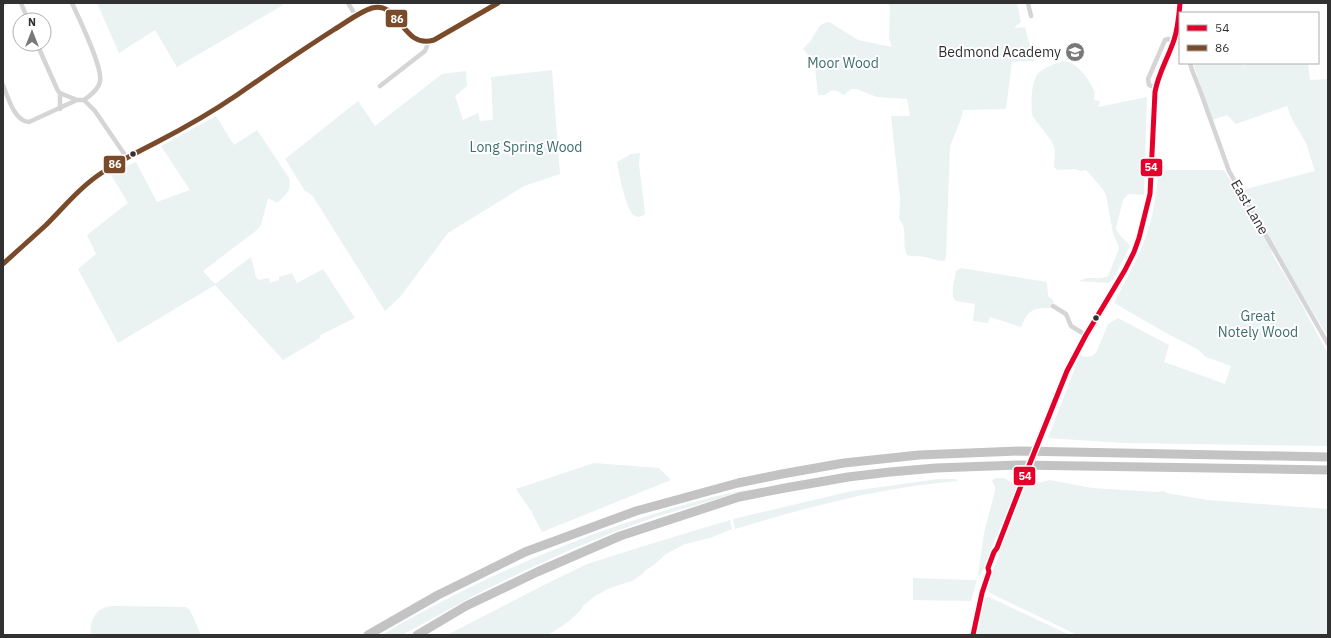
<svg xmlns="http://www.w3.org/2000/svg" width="1331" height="638" viewBox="0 0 1331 638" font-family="'IBM Plex Sans',sans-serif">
	<rect width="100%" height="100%" fill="#fff"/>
	<!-- green -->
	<path fill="#eaf3f2" d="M97,3H282L283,5L177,67L155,30L119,53Z
		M887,3H1017L1021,22L1014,28L1025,27L1034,61L1012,62L1006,109L963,110L961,119L950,146L946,258L944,261C934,261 926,256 917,256C913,256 911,257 907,255C901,243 909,230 899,219L900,198L891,116H910L907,99L877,97L856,89H851L844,95L837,91L832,90L825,95H818L815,68L812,59L803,49C807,45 811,41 813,37C818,29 819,23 829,22L858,40L892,47L889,38L890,6Z
		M1062,61C1075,60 1090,79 1094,91C1095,94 1094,97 1094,100L1100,101L1098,107L1147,97L1144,195L1128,194L1123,200L1116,228C1118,236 1126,240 1130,246L1114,278L1109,283L1079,281C1090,275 1097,281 1108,276L1119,249V247L1113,233L1106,195L1102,188L1086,170L1081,171L1075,169L1057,170L1054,167L1055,150L1051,140L1033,117L1032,113C1031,102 1031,85 1037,75C1042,68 1054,64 1062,61Z
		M1193,63H1242V65L1254,63H1308L1310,80L1328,79V337L1281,259L1242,190L1315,171L1306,143L1292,119L1287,106L1236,124L1227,115L1212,120Z
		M552,70L560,174L524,186L448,233L400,297L385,311L317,203L312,195L305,191L285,159L358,101L375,126L442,74L466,71L467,86L455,96L463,120L478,113L480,121L493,120L491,77Z
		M216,116L234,145L257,130L289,178C292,190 286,195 277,203L268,198L261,225L257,230L203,271L215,284L251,257L256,277L259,280L269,278L270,283L279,280V277L292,273L297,283L323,269L355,318L320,335V338L283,360L215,285L118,343L78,269L96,254L87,235L128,203L110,173L136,162L157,202L190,190L161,146Z
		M640,153L639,164L645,213L644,215C641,216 638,218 635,216C626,212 619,173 617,162L631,154Z
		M1159,170H1224L1271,248L1272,254L1295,292L1328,354V446L1123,443L1048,438L1080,355L1085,357L1092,356L1097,351L1108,324L1118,318L1169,345L1164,362L1225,384L1231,366L1206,357L1197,349L1168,334L1114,303C1125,281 1138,259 1146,236C1154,215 1156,192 1159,170Z
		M961,268L1047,282L1048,296L1054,301L1051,308C1031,308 1029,310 1021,327L990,317L988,323L973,321L975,304L956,301C949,295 955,280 956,271Z
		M594,463L659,468L671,480L542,532L531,511L516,489Z
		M995,478H1004L1018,486L993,544L986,564L980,576L978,575L984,533L995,491V487L992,481Z
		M938,479H955L958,481C882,487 808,507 735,529L733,519L852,491Z
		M1050,480L1092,488L1156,492L1165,491L1166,493L1207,500L1328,509V635H1077L990,593L986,588L989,579L998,559L1001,546L1025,486Z
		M755,488L658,516L614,532L570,550L524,571L479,593L402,635H382C404,621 428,609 451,597C531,556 615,523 702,500C719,495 737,492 755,488Z
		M730,520L732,529L710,538L685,544L666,554L654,565L647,569L641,575L632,581L610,588L595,596L583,606L580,611L568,622L548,635H447L546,584L587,564L647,545Z
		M913,578L970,580H977L971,601L913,600Z
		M988,597L991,598L1070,635H976L983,601L985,598Z
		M117,606L186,607L190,610L200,633V635H91C89,625 94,611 104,608C108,606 113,606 117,606Z"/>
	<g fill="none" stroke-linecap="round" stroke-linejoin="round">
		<!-- street -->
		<path stroke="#d5d5d5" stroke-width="4.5" d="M21,3L28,20
			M72,3C79,19 103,67 100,81C99,89 91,95 84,100
			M348,3L356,16
			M1028,3L1031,16
			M3,4L4,3
			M37,44L58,91L60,93L77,100H84
			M1190,63L1192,70L1201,93L1229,171L1328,344
			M3,85C8,97 14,121 29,122L77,100
			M380,86L425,51L427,46V41
			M1156,88L1149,85L1148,79L1165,40L1168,39L1174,41
			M84,100L95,111L127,158
			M60,109V93
			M3,264C17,251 32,238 46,225C64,207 81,186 103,172C121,160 140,151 159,141C186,127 212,112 237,95C270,72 302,50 335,29C347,22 359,12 372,8C400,0 402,50 434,40L498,3
			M1053,306L1066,314L1071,326L1086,335"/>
		<!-- secondary -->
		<path stroke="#cfcfcf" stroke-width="7" d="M1040,437L1067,371L1078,350L1125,270L1134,252L1139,238L1150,194L1155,92C1158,74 1168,58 1174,40C1178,28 1179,15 1180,3
			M973,635L982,593L989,572L988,568L994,552L997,548L1024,478"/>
		<!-- highway -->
		<path stroke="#c3c3c3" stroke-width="9" d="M368,635L438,595L525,552L636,511L738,483L782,474L844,463L919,455L1020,451L1328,457
			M417,635L466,606L537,572L620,536L739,497L785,488L848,477L890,472L936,468L1018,465L1328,470"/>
		<!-- secondary-bridge -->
		<path stroke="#cfcfcf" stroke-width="7" d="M1024,478L1040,437"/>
		<defs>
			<path id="bus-1" d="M973,635L982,593L989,572L988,568L994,552L997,548L1024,478L1067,371L1086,335L1125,270L1134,252L1139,238L1150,194L1155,92C1158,74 1168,58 1174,40C1178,28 1179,15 1180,3"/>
			<path id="bus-2" d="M3,264C17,251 32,238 46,225C64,207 81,186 103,172C121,160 140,151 159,141C186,127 212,112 237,95C270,72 302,50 335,29C347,22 359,12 372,8C400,0 402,50 434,40L498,3"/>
		</defs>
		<!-- bus-1 casing -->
		<use href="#bus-1" stroke="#fff" stroke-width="8"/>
		<!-- bus-2 casing -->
		<use href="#bus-2" stroke="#fff" stroke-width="8"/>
		<!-- bus-1 -->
		<use href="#bus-1" stroke="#e4002b" stroke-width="5"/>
		<!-- bus-2 -->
		<use href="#bus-2" stroke="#7a4b2a" stroke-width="5"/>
	</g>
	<!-- icons -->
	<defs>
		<symbol id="school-disc" viewBox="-11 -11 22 22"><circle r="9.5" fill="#797979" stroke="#fff"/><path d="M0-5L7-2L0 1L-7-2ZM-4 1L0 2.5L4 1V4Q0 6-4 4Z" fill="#fff"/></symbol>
	</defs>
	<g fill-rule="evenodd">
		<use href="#school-disc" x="1064" y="41" width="22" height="22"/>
	</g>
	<!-- markers -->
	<g fill="#313131" stroke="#fff" stroke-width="1.5">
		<circle cx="133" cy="154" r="3.5"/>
		<circle cx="1096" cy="318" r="3.5"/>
	</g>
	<g text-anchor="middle" stroke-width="4" stroke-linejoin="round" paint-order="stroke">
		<!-- poi labels -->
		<g font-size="14" fill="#313131" stroke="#fff" text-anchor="end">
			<text x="1061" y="57">Bedmond Academy</text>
		</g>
		<!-- park labels -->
		<g font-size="14" fill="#3c6f6b" stroke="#fff">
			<text x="843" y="68">Moor Wood</text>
			<text x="526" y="152">Long Spring Wood</text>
			<text x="1258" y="321">Great<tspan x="1258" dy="16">Notely Wood</tspan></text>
		</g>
		<!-- street labels -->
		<g font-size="14" fill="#313131" stroke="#fff">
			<text transform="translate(1250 207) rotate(60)" y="5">East Lane</text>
		</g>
	</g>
	<g stroke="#fff" stroke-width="1.5">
		<rect x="385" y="9" width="23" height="19" rx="4" fill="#7a4b2a"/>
		<rect x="103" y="155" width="23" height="19" rx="4" fill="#7a4b2a"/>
		<rect x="1140" y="158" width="23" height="19" rx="4" fill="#e4002b"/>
		<rect x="1013" y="466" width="23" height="20" rx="4" fill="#e4002b"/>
	</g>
	<g font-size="11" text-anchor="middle" font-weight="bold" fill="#fff">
		<text x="397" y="23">86</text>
		<text x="115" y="168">86</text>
		<text x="1151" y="171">54</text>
		<text x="1025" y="480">54</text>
	</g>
	<!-- border -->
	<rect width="1331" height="638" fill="none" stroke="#313131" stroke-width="8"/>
	<!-- legend -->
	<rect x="1179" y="12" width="140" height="52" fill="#ffffff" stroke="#adadad"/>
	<rect x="1187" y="25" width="20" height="6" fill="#e4002b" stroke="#adadad"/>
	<text x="1215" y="32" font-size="12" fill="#313131">54</text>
	<rect x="1187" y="45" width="20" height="6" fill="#7a4b2a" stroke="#adadad"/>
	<text x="1215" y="52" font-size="12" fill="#313131">86</text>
	<!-- north arrow -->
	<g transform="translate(32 32)"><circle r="19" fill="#ffffff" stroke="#adadad"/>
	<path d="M0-3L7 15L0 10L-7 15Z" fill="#797979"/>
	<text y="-6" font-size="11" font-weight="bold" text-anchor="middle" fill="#313131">N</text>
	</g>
</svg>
